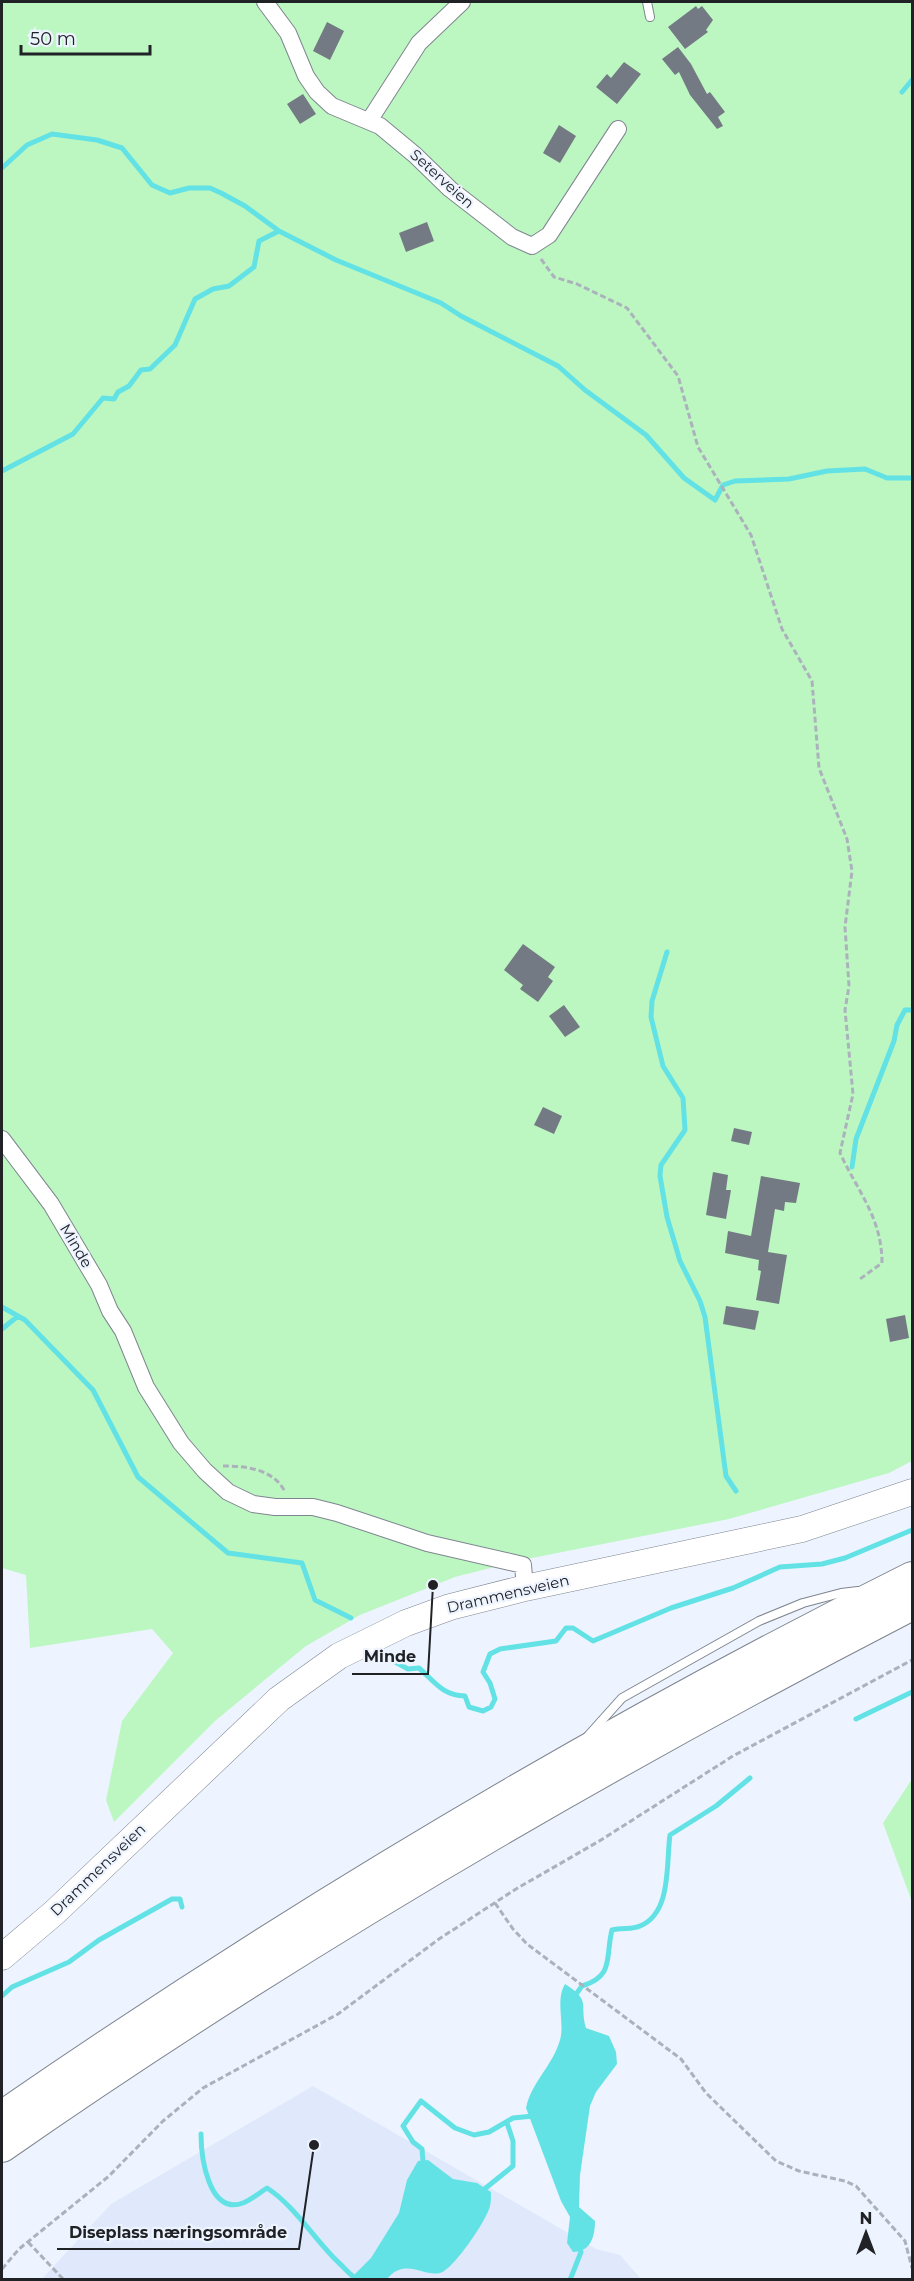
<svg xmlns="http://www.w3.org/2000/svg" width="914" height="2281" viewBox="0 0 914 2281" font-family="Montserrat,sans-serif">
	<rect width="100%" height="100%" fill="#edf4ff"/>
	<!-- built -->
	<path fill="#dfe9fb" d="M313,2086L596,2249L620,2255L641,2279L41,2280L111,2204Z"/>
	<!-- green -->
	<path fill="#bcf7c2" d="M2,2H912V1461L889,1473L729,1519L522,1560L455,1577L360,1615L306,1646L215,1721L114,1822L106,1800L122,1721L173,1653L152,1629L30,1648L26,1575L2,1568Z
		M912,1779V1902L883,1823Z"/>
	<!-- water -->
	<path fill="#63e2e5" d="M565,1984C592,2001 579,2004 586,2028L609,2036L616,2052L617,2064L596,2092L590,2106L580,2175L579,2207L595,2221C595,2236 591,2252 573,2252L567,2243L570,2217L561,2201L526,2108C531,2083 553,2065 560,2040C565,2023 555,2001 565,1984Z
		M428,2160L453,2179L477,2183L491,2192C491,2197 491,2202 490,2206C487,2220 453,2270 440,2273C423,2277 405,2257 387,2279H350L371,2258L399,2213L407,2180L418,2161Z"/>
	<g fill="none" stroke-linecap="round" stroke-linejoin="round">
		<!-- stream -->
		<path stroke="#63e2e5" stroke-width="5" d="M902,92L912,80
			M2,168L27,145L52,134L97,140L122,148L152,185L170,193L189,188H210L221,193L245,206L279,231L336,260L441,303L461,316L558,366L585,390L646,435L684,478L715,500L723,485L735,481L789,479L827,471L865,469L887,478H912
			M2,471L73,434L103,398L114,399L118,392L129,386L141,370L150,369L175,345L195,299L213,289L229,286L254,267L259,241L279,231
			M667,952L652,1001L651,1017L663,1066L683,1098L685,1130L661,1165L660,1176L667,1217L680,1261L700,1301L705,1317L726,1476L736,1491
			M852,1167L856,1139L894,1041L897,1025L905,1010H912
			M2,1307L25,1320L93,1390L138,1477L228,1553L302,1563L315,1600L351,1618
			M2,1329L18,1316
			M388,1658L408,1669L419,1668C435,1682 442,1695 465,1696L469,1707L483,1711L491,1707L495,1699L490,1683L483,1672L490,1654L500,1649L556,1641L566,1628H573L593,1641L671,1608L733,1588L780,1567L822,1564L845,1558L912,1530
			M856,1719L912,1692
			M2,1996L12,1987L69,1962L99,1940L172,1899H180L182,1907
			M574,1997L582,1986C615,1976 605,1957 612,1930C622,1927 632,1930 640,1926C672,1913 666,1863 670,1835L716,1806L750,1778
			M201,2134C201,2155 208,2216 243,2203C251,2200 259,2193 267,2188C295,2206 314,2239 338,2262C346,2269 350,2276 359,2280
			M423,2161L422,2149L413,2142L403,2126L421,2101L455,2128L474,2135L489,2132L513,2118L533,2116
			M482,2191L513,2166V2141L507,2123
			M570,2280L581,2252"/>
	</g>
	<!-- building -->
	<path fill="#747a83" d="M696,6L698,9L702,6L713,20L706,30L708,32L685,49L668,27Z
		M327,22L344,31L330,60L313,51Z
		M678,47L691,64L707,94L710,92L725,112L718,117L723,126L717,129L690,95L679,72L675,75L662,59Z
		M624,62L641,74L617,104L596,87L607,74L611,78Z
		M303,94L316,114L300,124L287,104Z
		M559,125L576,136L560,163L543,153Z
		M427,222L434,241L406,252L399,233Z
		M523,944L555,967L548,977L553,981L538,1002L520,989L523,985L504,970Z
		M564,1005L580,1027L565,1037L549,1016Z
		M543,1107L562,1116L554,1134L534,1125Z
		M734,1128L752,1132L749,1145L731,1141Z
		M713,1172L728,1175L726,1190H731L726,1219L706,1215Z
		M761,1176L800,1183L796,1203L785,1202L784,1211L775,1209L768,1252L787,1255L779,1304L756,1300L761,1271L758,1270L759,1260L725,1253L728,1231L751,1236Z
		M726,1306L759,1311L755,1330L723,1324Z
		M905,1315L909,1338L890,1342L886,1319Z"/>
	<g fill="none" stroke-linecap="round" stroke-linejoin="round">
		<defs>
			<path id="lane" d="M647,2L650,17
				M587,1737L622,1698L759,1621L803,1603L841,1593L858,1591"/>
			<path id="street" d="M265,2L288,33L306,76L317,92L332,106L380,126L415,155L450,189L512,237L532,246L549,235L618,129
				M369,121L419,43L462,2
				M2,1139L51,1204L99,1285L110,1311L123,1331L146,1387L181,1443L205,1471L228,1492L253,1504L275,1507H313L337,1513L427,1543L523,1565L525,1588"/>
			<path id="primary" d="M2,1957L55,1912L279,1699L339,1656L406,1623L450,1607L525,1588L802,1529L912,1492"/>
			<path id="highway" d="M2,2116C292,1916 597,1734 912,1577
				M2,2147C292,1945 598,1767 912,1605"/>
		</defs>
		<!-- lane casing -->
		<use href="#lane" stroke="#7f858f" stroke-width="10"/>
		<!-- street casing -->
		<use href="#street" stroke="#7f858f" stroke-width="18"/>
		<!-- primary casing -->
		<use href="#primary" stroke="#7f858f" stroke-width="27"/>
		<!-- highway casing -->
		<use href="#highway" stroke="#7f858f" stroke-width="32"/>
		<!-- path -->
		<path stroke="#acb2bb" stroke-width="3" stroke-dasharray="6 3" stroke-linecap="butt" d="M541,259L554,277L577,284L627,308L678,376L698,447L751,535L782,629L812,681L819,768L847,839L852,871L845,927L849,986L845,1010L853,1094L840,1153C858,1192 882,1218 882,1263L860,1279
			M223,1466C246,1466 274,1469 285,1492
			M495,1903L513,1929L527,1944L681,2059L706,2093L776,2161L799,2171L845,2181L856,2186L905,2241L912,2268
			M28,2242L64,2280
			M2,2269L19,2249L109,2176L163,2121L203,2088L338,2014L439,1939L516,1889L601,1840L733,1756L912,1660"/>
		<!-- lane -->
		<use href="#lane" stroke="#fff" stroke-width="8"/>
		<!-- street -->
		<use href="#street" stroke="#fff" stroke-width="16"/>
		<!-- primary -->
		<use href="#primary" stroke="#fff" stroke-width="26"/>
		<!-- highway -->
		<use href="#highway" stroke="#fff" stroke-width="30"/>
	</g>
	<g text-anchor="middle" stroke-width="4.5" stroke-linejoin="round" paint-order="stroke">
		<!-- street labels -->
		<g font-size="15" fill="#202226" stroke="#edf4ff">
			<text transform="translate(442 179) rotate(42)" y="5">Seterveien</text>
			<text transform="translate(76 1246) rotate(59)" y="5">Minde</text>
			<text transform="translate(508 1594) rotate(-13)" y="5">Drammensveien</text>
			<text transform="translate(98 1870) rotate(-44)" y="5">Drammensveien</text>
		</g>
	</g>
	<!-- callouts -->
	<path fill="none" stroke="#202226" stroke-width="2" d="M433 1585L428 1674H352M314 2145L299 2249H57"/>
	<g fill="#202226" stroke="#edf4ff" stroke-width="2">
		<circle cx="433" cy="1585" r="6"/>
		<circle cx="314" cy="2145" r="6"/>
	</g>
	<g font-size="16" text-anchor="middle" font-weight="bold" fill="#202226" stroke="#edf4ff" stroke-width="4.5" stroke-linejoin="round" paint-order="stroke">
		<text x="390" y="1662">Minde</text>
		<text x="178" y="2238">Diseplass næringsområde</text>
	</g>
	<!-- border -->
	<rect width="914" height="2281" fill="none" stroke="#202226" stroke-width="6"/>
	<!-- north arrow -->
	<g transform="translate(866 2233)" stroke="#edf4ff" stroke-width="4.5" paint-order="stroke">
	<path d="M0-4.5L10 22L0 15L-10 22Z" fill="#202226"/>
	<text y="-9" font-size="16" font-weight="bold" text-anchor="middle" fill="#202226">N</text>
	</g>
	<!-- scale -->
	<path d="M21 45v9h129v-9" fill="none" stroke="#202226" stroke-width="3"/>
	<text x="30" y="45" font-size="18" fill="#202226" stroke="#edf4ff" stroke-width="4.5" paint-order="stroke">50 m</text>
</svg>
